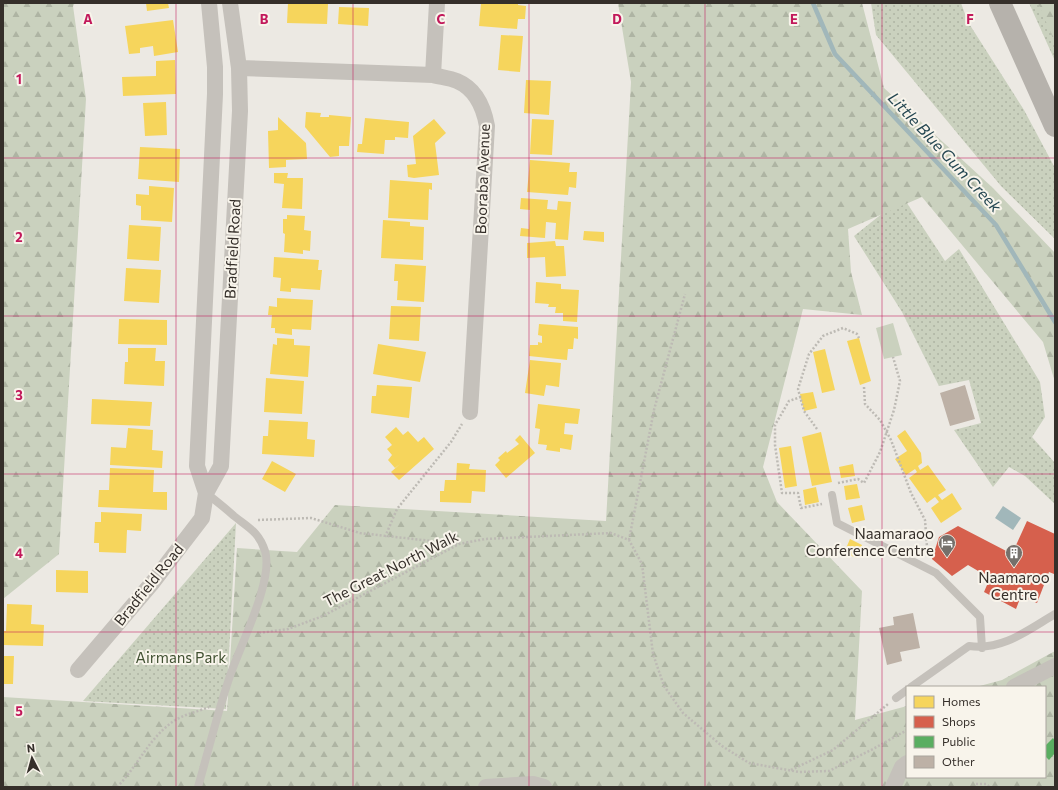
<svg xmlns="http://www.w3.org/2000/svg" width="1058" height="790" viewBox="0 0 1058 790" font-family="Commissioner,sans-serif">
	<defs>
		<pattern id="grass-dots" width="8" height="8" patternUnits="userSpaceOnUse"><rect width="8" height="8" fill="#cad1be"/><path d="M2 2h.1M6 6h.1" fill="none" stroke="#aeb4a3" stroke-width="1.8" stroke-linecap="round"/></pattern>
		<pattern id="forest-firs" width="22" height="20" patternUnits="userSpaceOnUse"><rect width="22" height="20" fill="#cad1be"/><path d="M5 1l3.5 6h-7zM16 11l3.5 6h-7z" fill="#aeb4a3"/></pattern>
	</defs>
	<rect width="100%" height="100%" fill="#ece9e3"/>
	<!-- grass -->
	<path fill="url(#grass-dots)" d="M871,3H961L968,22L1024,110L1055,168V239L1001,186L876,35Z
		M1029,3H1055V61Z
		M903,197L945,261L959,249L1040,382L1045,417L1032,437L1055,463V504L1025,476L1009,467L993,487L954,430L981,423L969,380L939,386L902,312L854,236Z
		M236,523L226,709L83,701Z"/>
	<!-- forest -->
	<path fill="url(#forest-firs)" d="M3,3H75L73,6L86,99L59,554L3,599Z
		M618,3H862L884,88L993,188L1055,253V382L1043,342L922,197L848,229L851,272L862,315L803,309L763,467L777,502L862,591L855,720L907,706V777H1045V687H976L1002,680L1055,651V787H3V697L227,711L237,548L297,552L335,505L606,521L631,82Z
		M1038,3H1055V43Z"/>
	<!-- garden -->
	<path fill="#cad1be" d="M893,323L902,355L884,359L876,328Z"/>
	<!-- water -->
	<path fill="#a1b7ba" d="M1003,506L1021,518L1013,530L995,518Z"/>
	<!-- homes -->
	<path fill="#f6d55c" d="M146,3H168L169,8L147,11Z
		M288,3L328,4L327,24L287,23Z
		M481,3H518V5L526,6L525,19H518L517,29L479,26Z
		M339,7L369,8L368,26L338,24Z
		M173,20L178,52L154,56L153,46L140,48V53L129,54L125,26Z
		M501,35L523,36L520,72L498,70Z
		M175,60L176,94L123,96L122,77L156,76V61Z
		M526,80L551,81L549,115L524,113Z
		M166,102L167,135L145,136L143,103Z
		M306,112L321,113L320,117H329V115L351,117L349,146H339V156L330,157L305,127Z
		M278,117L306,143L307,159L286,160V167L269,168L268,131L278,130Z
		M365,118L409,122L408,138L395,137V140H385L384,154L357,152L358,144H362Z
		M434,119L446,133L435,143L439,175L414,178L408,177L407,165L416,164L413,136Z
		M532,119L554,120L552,155L530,154Z
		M140,147L180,149L179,182L138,179Z
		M530,160L570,163L569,172H577L576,188L569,187L568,195L527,192Z
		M274,173H288L287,178H303L302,209L282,208L284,184L274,183Z
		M390,180L432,183V190L429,189L428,220L388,218Z
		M149,186L174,188L172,222L141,220V206L136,205V194L149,195Z
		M521,198L548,200L547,209L557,210L558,201L571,202L568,240L555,239L556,223L546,222L545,238L520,236L521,228L529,229L530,210L520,209Z
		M287,215L305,216L304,230L311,231L310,251L303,250V254L284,252L285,234L283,233V219H287Z
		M383,220L410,222V226L424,227L423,260L381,258Z
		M129,225L161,227L159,261L127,259Z
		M584,231L604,232V242L583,240Z
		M555,241L556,246H564L566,276L546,277L545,257L527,258V243Z
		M274,257L319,260L318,270H322L320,290L291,288V292L280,291L281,278L273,277Z
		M395,264L426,266L424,302L397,300L398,281H394Z
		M126,268L161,270L159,303L124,301Z
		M536,282L561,284V289L579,290L577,322L563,321V313H555L556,307H548L549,304L535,303Z
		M277,298L313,300L311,330L292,329V335L275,333V328H271L272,315H268L269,306L277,307Z
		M391,306L421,307L419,341L389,339Z
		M119,319L167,320V345L118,344Z
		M539,324L578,327V339L574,338L573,349H568L567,360L529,356L530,345H538V342L542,343V336L538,335Z
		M277,338L294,339V345L310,346L308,377L270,374L273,344L277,345Z
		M859,338L871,381L860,385L847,341Z
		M378,344L426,352L420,382L373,374Z
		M128,348H156L155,361H165L164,386L124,384L125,362H128Z
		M825,349L835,390L822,393L813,352Z
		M530,360L561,363L559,387L546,385L544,396L525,393Z
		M266,378L304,381L302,414L264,412Z
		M377,385L412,387L409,418L371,413L372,396H376Z
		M813,392L817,408L804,411L800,394Z
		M92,399L152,402L150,426L91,424Z
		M538,404L580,409L578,424L565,423L564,434L573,435L571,450L560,448V452L546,450L547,445L538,444L540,429L535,428Z
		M269,420L308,422L307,439L315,440L314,457L262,454L263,436H268Z
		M396,427L403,435L408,431L418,442L424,437L434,449L399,480L391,472L400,464L395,468L388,460L392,455L387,449L392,445L385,437Z
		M128,428L153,430L152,450L163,451L162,468L110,465L111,447L126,448Z
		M905,430L921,453L922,463L918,466L920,470L928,465L946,490L938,495L942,500L952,493L962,509L941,523L931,508L939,502L935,497L927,503L909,478L917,472L915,469L906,475L895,459L907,451L897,436Z
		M821,432L832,482L812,486L802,437Z
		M520,435L535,453L506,478L495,465L500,460L498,458L506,451L507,453L519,444L515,440Z
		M791,446L797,486L785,488L779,448Z
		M272,461L296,474L285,492L262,479Z
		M457,463L470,464L469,469L486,470L485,492L472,491L471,503L440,502V491H444L445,480H456Z
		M853,464L855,476L841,478L839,467Z
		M110,468L154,470L153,492H167V510L98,507L99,490H109Z
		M857,484L860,498L846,500L844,486Z
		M816,487L819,502L805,505L803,490Z
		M862,505L865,520L852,523L848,508Z
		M101,512L142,514L141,531L127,530L126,553L99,552V543H94L95,522H101Z
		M850,539L862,545L857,558L844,553Z
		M56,570L88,571V593L56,592Z
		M7,604L32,605L31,624L44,625L43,646L3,645V631H6Z
		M3,656H14L13,684H3Z"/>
	<!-- shops -->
	<path fill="#d6604d" d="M1027,521L1055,534V571L1054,574L1049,572L1037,603L1021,596L1016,609L984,592L990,578L968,565L952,576L932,559L939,537L958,526L1012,554Z"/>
	<!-- public -->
	<path fill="#5aae61" d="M1053,738L1055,741V753L1049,760L1045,756V746Z"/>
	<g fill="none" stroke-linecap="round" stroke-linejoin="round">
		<!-- stream -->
		<path stroke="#a1b7ba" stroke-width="4.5" d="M813,3L835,54L996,225L1055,322"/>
	</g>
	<!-- building -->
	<path fill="#bdb1a6" d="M965,385L975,419L950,426L940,393Z
		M913,613L920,648L900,652L902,661L887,665L879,628L894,625L893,617Z"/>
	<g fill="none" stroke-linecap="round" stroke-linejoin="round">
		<!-- path -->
		<path stroke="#bdbab4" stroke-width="2.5" stroke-dasharray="2 2" stroke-linecap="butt" d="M864,387L865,404L880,420L891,440L911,493L925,520L927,547
			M801,397L789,401L775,425V445L782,493H798L801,508L822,504
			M817,429L804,411L798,389L809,354L823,336L843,328L857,334L859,338
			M838,483L858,479L864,483L880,452L894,410L900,381L893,357
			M258,520L311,518L360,533L458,544
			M385,537L397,509L451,442L462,424
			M629,540L654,410L685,294
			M259,633L288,629L323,616L459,544L485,539L611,533L629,540L642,564L653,654L664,686L683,713L722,746L749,763L799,772L829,771L873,749L907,730
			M791,770L833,750L888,704
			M976,784H986L990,787
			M117,787C137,767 148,740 171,723C181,715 197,712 209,707"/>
		<!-- service -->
		<path stroke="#c5c1bb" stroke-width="8" d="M832,495L837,523L936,573L980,617L982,648
			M911,687L969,646C1002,651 1028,630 1055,614
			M896,698L907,690
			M198,787C209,749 218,710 231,673C241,644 274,579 265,551C259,532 249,528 234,516C225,508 215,500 206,493"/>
		<!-- minor -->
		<path stroke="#c5c1bb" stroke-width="16" d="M239,68L433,75C440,77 450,78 457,81C476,89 484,109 487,126L470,412
			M433,75L437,3
			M206,493L197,466L215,94V67L209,3
			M78,670L153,582L202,518L206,493L221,466L240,111L239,68L230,3
			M1014,687L1055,666
			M486,787L533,784L544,787
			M893,787L902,767L907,763"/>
		<!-- secondary -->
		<path stroke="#b6b2ac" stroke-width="22" d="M1000,3L1055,126"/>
	</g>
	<!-- grid -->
	<path fill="none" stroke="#c2185b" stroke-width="1" stroke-opacity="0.55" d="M176,3V787M353,3V787M529,3V787M705,3V787M882,3V787M3,158H1055M3,316H1055M3,474H1055M3,632H1055"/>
	<!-- icons -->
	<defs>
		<symbol id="hotel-pin" viewBox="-11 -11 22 30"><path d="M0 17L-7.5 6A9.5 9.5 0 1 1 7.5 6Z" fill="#75706b" stroke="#f8f4eb"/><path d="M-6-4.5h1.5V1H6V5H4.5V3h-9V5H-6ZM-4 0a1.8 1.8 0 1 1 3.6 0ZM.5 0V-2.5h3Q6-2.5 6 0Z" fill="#fff"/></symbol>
		<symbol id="building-pin" viewBox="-11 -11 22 30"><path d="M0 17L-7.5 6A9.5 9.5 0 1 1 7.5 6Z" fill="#75706b" stroke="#f8f4eb"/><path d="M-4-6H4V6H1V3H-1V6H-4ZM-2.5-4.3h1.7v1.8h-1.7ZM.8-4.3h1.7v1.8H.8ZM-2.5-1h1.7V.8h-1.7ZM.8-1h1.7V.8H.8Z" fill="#fff"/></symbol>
	</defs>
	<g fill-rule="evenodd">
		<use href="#hotel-pin" x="937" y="533" width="20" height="27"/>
		<use href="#building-pin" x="1004" y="543" width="20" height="27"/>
	</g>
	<g text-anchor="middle" stroke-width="4" stroke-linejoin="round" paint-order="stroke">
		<!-- street labels -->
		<g font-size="15" fill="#352f2a" stroke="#f8f4eb">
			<text transform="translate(483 179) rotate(-88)" y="5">Booraba Avenue</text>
			<text transform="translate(233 249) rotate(-87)" y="5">Bradfield Road</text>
			<text transform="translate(391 569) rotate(-27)" y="5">The Great North Walk</text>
			<text transform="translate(149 585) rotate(-51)" y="5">Bradfield Road</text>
		</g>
		<!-- poi labels -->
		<g font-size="15" fill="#352f2a" stroke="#f8f4eb" text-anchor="end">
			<text x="934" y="539">Naamaraoo<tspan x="934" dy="17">Conference Centre</tspan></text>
			<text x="1014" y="583" text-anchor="middle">Naamaroo<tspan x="1014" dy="17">Centre</tspan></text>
		</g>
		<!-- park labels -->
		<g font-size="15" fill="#405031" stroke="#f8f4eb">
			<text x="181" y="663">Airmans Park</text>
		</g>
		<!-- water labels -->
		<g font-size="16" font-style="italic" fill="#254752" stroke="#f8f4eb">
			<text transform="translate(945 152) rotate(47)" y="6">Little Blue Gum Creek</text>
		</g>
	</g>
	<g font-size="13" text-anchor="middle" font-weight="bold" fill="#c2185b" stroke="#f8f4eb" stroke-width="4" stroke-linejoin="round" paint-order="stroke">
		<text x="88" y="24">A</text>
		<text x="264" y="24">B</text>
		<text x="441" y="24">C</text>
		<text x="617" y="24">D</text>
		<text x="794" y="24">E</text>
		<text x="970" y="24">F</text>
		<text x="19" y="84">1</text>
		<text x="19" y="242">2</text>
		<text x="19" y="400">3</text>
		<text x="19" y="558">4</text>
		<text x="19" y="716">5</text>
	</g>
	<!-- border -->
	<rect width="1058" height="790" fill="none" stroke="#352f2a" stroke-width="8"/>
	<!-- legend -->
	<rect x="906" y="686" width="140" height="92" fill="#f8f4eb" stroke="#aaa59e"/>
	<rect x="914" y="696" width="20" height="12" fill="#f6d55c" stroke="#aaa59e"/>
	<text x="942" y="706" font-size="12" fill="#352f2a">Homes</text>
	<rect x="914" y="716" width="20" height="12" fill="#d6604d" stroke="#aaa59e"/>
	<text x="942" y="726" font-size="12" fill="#352f2a">Shops</text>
	<rect x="914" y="736" width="20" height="12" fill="#5aae61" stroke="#aaa59e"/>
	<text x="942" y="746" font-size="12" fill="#352f2a">Public</text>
	<rect x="914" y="756" width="20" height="12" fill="#bdb1a6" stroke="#aaa59e"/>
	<text x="942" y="766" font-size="12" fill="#352f2a">Other</text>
	<!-- north arrow -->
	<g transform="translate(32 758) rotate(354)" stroke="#f8f4eb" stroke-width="3" paint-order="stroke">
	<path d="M0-3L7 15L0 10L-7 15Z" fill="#352f2a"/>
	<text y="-6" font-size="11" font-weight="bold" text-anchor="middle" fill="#352f2a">N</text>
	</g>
</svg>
